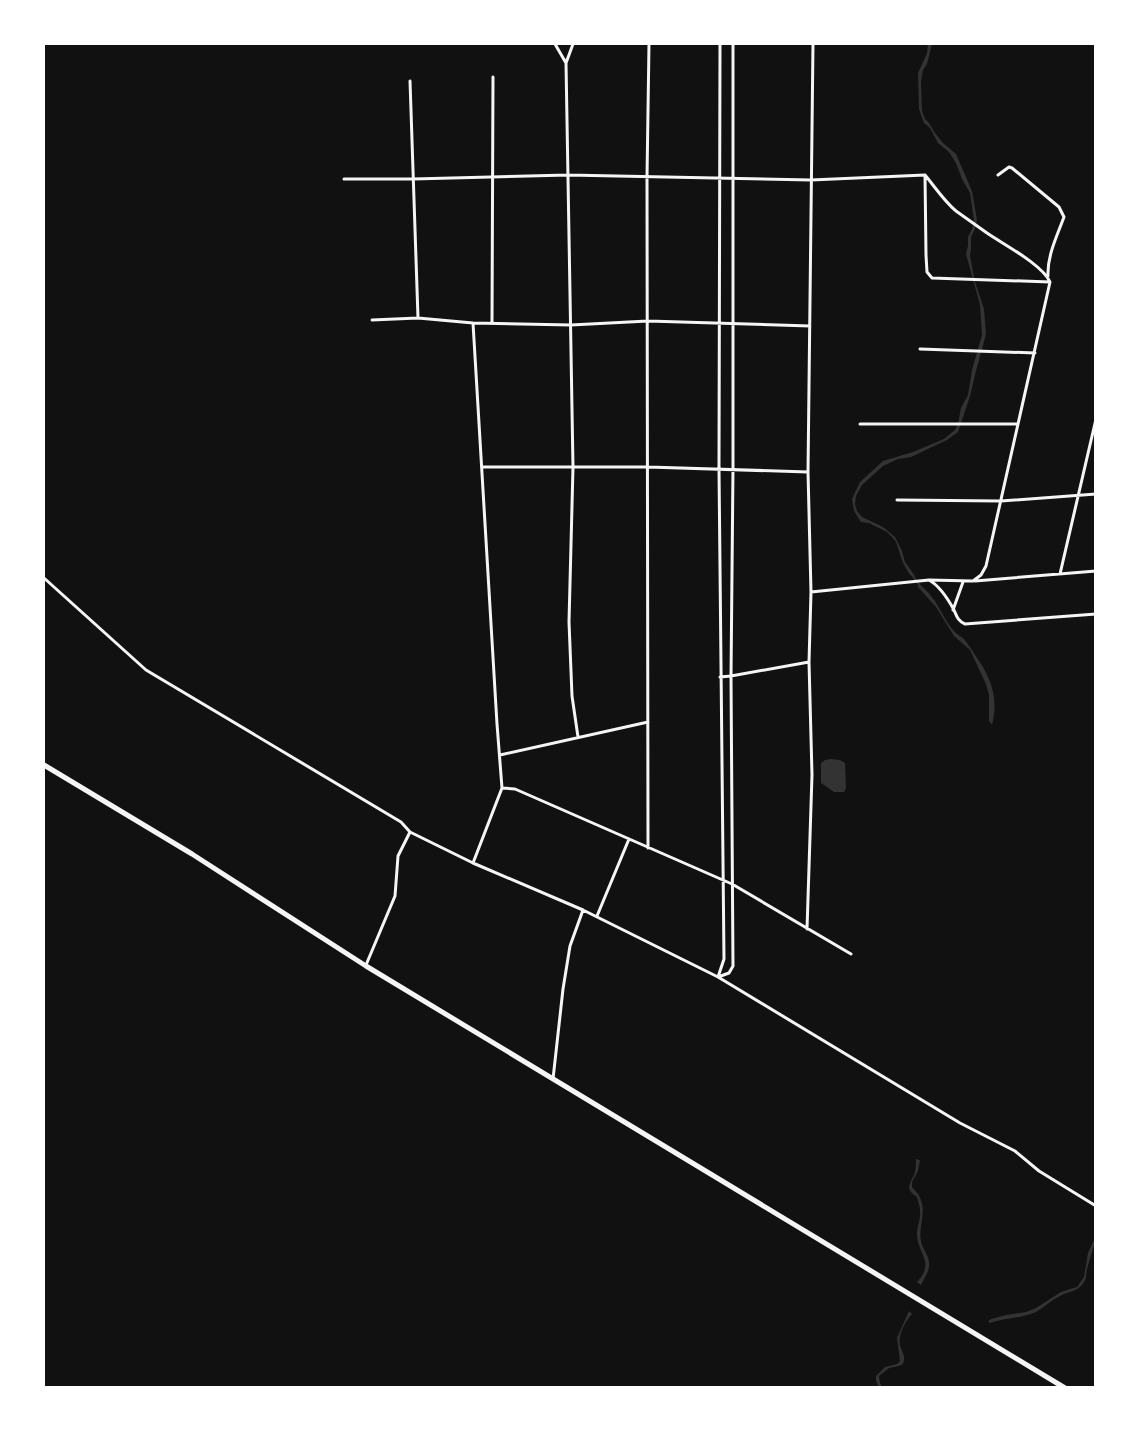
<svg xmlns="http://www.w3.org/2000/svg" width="1139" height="1431" viewBox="0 0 1139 1431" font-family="'PT Sans Narrow',sans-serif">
	<rect width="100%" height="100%" fill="#111"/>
	<!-- water -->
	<path fill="#333" d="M928,44H932L927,64L923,70L921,81L922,111L925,119L929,123L935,133L943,143L956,154L972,191L977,220L975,229L971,237V249L970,256L975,282L984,309L986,334L976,371L970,396L958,432L947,440L911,457L898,459L883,466L862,485L856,496L855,504L857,511L862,517L883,527L895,537L902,551L905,562L915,576L910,575L903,563L896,542L892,537L887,532L869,523L861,522L854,511L852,499L860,482L883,461L913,452L944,439L955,430L958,424L961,408L968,395L972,370L982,335L980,305L966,254L968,246V237L972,229L974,220L970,193L962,179L956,163L949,152L938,143L930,128L924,123L919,109L918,73L927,53Z
		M920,585C937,598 941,615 953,630C956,634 961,636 964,639C968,644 972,650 975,655C991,677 999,698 992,725L989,721V695L986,684L970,650L954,636L936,607L917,586Z
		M830,759L840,760L845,763L846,788L844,792H834L821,783V763L825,760Z
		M916,1159L920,1160L918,1171L912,1182V1187C915,1191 919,1194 920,1198C927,1212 918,1227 921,1241C922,1249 929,1255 929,1263C930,1271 924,1278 921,1285L917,1282C936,1262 917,1254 917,1234C917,1227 921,1218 920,1211C920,1206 918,1201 917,1197C905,1189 909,1185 914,1175C916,1170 916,1164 916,1159Z
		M1094,1240L1095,1242C1092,1251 1090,1259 1087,1269C1086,1274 1087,1278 1084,1282C1078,1292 1069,1291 1060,1296C1051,1300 1045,1307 1036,1312C1022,1318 1005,1318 990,1323L988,1321L991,1319L1006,1315L1026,1312L1036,1308L1061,1292L1077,1287L1084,1277L1088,1253Z
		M909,1311L912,1314C905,1322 898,1334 900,1345C902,1353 906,1355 903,1364L899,1366L889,1368L879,1376L880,1383L882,1387H879L876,1381V1376L885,1367L897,1364L900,1361L897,1338Z"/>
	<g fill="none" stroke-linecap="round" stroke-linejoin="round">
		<!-- stream -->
		<path stroke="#333" stroke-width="2" d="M912,575L921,587"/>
		<!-- minor -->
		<path stroke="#f5f5f5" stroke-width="3" d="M555,44L566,63
			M573,44L566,63L573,467L569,622L572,696L578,737
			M410,81L418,318L473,323L571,325L648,321L810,326
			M925,175L926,255L927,272L932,278L1050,282
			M998,175L1009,167L1012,168L1059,207L1064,217C1057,236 1047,256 1048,276
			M344,179H413L568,175L811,180L925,175C935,187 944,201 956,211C966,218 977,226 987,233C1003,244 1043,265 1050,282L986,566L981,575L973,581L929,580
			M372,320L418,318
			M492,323L493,77
			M920,349L1035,353
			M860,424H1018
			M482,467H648L808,472
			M897,500L1001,501L1096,494
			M1060,574L1096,419
			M44,578L146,670L401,822L410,832
			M975,581L1096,571
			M811,592L929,580C940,586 948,599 954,610C957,617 958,621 965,624L1096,614
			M953,610L963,582
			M720,677L731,676L809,662L811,592L808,472L813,44
			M500,755L648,722
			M502,788L515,789L732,884L851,954
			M648,848L647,177L649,44
			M473,863L502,788L497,724L473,323
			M597,916L629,839
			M807,929L812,775L809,662
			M366,965L395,896L398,856L410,832L473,863L583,910
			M718,977L729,973L733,966L731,676L733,469V44
			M718,977L724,959L719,469L720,44
			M553,1079L563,989L570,946L583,910L718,977L960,1123L1015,1151L1039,1171L1096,1206"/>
		<!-- primary -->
		<path stroke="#f5f5f5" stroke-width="5" d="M44,765L192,854L366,966L1065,1388"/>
	</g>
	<!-- border -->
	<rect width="1139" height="1431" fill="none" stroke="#ffffff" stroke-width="90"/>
</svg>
